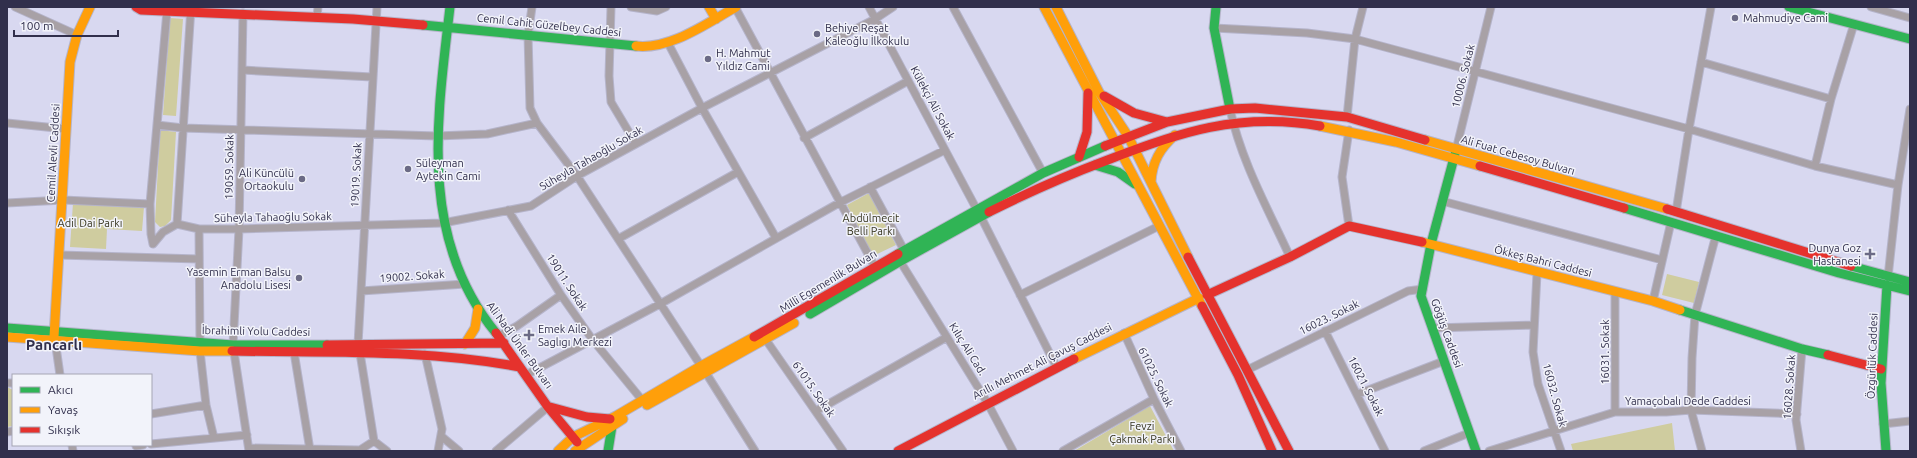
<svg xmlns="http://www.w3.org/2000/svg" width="1917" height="458" viewBox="0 0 1917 458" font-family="Ubuntu,sans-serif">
	<rect width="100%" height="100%" fill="#d8d8f0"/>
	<!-- green -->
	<path fill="#cfcc9f" d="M170,18L183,19L176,116L163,115Z
		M160,130L176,132L171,220L165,226L160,227L155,222Z
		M869,193L896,245L873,256L847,205Z
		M73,203L144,207L142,231L107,229L106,249L70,247Z
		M1667,274L1699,282L1694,303L1662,295Z
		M7,387L13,390V426L7,427Z
		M1150,406L1174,451H1074Z
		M1672,423L1675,451H1573L1571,444Z"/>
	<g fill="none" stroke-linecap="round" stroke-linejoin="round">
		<defs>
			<path id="street" d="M15,7L77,35
				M532,7L528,35L530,108L537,123L577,176L701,366
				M611,7L609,76L611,102L636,144
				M631,7L657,11L666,7
				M735,7L875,267
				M869,7L977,210
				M953,7L1043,173
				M1871,7L1910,18
				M167,11L150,204L151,234L153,244L163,232L177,224L191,7
				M317,17L318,7
				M1214,28L1307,33L1355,39L1689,129L1815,166L1898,185
				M668,43L702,108L776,238
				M1701,62L1831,99
				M242,70L372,77
				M1230,109C1241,161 1268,209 1290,257
				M1347,117L1355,39L1363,7
				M7,123L66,129
				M157,125L183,128L437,136L487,134L537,123
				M1349,130L1342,177L1349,226
				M804,138L908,81
				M1456,150L1491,7
				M1815,166L1831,99L1854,24
				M870,187L904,250
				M1442,201L1662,260
				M7,203L63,200L150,204
				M508,210L561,295L592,339L642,400
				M1676,212L1689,129L1711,7
				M981,217L1057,368
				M177,224L199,229H239L443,223L531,206L577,176L702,108L875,19L893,7
				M199,229L200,342
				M618,239L738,172
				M59,255L199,259
				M900,261L987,402L1013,451
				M1537,273L1533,352L1538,384L1561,451
				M1888,277L1898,185L1910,109
				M361,291L465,284
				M1615,292V412
				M1020,295L1159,226
				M1653,301L1671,222
				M1433,328L1534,325
				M1325,331L1385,451
				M1124,333L1154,399L1181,451
				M499,336L517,326L561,295
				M55,340L60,375
				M766,340L843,451
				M358,344L377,7
				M233,345L239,229L243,13
				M200,351L206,405L214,438
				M234,352L249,451
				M294,352L310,450
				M360,353L374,441L387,451
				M425,354L442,429L438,451
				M1247,370L1408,291L1423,289
				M706,373L755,451
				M526,375L660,304L839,203L945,150
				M7,383H13
				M1358,394L1444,361
				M816,411L947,337
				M151,414L206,405
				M1883,424L1910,421
				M7,432L13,431
				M441,436L459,451
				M151,444L247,435
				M72,445L73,451
				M136,446L143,445
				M249,448L360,450L374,441
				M496,451L549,406
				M1063,451L1154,399
				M1424,451L1469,433
				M1489,451L1615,412H1666L1691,410L1797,414
				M1702,451L1691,410L1692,358L1695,315L1716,235
				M1801,451L1796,420L1802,349"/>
			<path id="fast" d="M450,7C437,119 418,238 496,333
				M1216,7L1214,28L1230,109
				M1789,7L1910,39
				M423,25L636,46
				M1455,154L1431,244L1421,296L1476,451
				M1095,165L1118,172L1135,184
				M1624,208L1839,273L1910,291
				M898,254L1043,173L1105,146
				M1851,266L1910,282
				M1680,310L1802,349L1828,355
				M810,314L897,263L989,212
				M7,328L233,345H327
				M608,451L612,426
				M1886,451L1881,383L1887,285"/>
			<path id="slow" d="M709,7L716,19
				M1044,7L1202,306
				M1056,7L1099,92L1128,136L1188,257
				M636,46C670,50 707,23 736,7
				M1320,126L1396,142L1480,166
				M1425,140L1667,209
				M1151,182C1152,162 1160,148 1175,135
				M1422,242L1653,301L1680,310
				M7,337L200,351H232
				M54,337L70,62L77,35L90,7
				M465,344L475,328L478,309
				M1074,359L1199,298
				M647,405L794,323
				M558,451L573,437L616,416L701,366L754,337
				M575,451L623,419"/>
			<path id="jam" d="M136,7L141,10L353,19L423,25
				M1104,96L1134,113L1167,122
				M1105,146L1167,122L1230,109L1255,108L1347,117L1425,140
				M1079,157L1087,132L1088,93
				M1480,166L1624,208
				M1667,209L1851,266
				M989,212C1027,193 1065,176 1105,161C1179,132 1239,112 1320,126
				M1188,257L1289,451
				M1207,295L1290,257L1349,226L1422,242
				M1202,306L1238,375L1272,451
				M496,333L548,407L577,442
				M754,337L898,254
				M327,345L504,343
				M232,351C328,353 425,349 520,367
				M1828,355L1881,369
				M550,407L587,417L610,419
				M898,451L1074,359"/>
		</defs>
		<!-- street casing -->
		<use href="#street" stroke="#b5b4ca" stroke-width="9"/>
		<!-- fast casing -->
		<use href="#fast" stroke="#b5b4ca" stroke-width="11"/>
		<!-- slow casing -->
		<use href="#slow" stroke="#b5b4ca" stroke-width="11"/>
		<!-- jam casing -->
		<use href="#jam" stroke="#b5b4ca" stroke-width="11"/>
		<!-- street -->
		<use href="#street" stroke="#a8a1a6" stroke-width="7"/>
		<!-- fast -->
		<use href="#fast" stroke="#30b455" stroke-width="9"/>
		<!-- slow -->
		<use href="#slow" stroke="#ff9f0a" stroke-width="9"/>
		<!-- jam -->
		<use href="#jam" stroke="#e5322d" stroke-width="9"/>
	</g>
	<!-- markers -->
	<g fill="#6b6a85" stroke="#f2f3fa" stroke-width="1.5">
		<circle cx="1735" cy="18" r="4"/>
		<circle cx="817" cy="34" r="4"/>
		<circle cx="708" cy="59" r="4"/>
		<circle cx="408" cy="169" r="4"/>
		<circle cx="302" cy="179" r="4"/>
		<path d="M1868 248h4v4h4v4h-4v4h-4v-4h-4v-4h4z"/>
		<circle cx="299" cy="278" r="4"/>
		<path d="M527 329h4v4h4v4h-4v4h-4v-4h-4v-4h4z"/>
	</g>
	<g text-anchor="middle" stroke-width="3" stroke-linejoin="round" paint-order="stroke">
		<!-- poi labels -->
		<g font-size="11" fill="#312f4c" stroke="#f2f3fa" text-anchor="start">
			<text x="1743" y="22">Mahmudiye Cami</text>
			<text x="825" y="32">Behiye Reşat<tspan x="825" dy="13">Kaleoğlu İlkokulu</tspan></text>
			<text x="716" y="57">H. Mahmut<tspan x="716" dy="13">Yıldız Cami</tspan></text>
			<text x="416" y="167">Süleyman<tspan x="416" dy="13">Aytekin Cami</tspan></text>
			<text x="294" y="177" text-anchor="end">Ali Küncülü<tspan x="294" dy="13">Ortaokulu</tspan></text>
			<text x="1861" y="252" text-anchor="end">Dunya Goz<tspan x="1861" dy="13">Hastanesi</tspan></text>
			<text x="291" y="276" text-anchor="end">Yasemin Erman Balsu<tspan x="291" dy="13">Anadolu Lisesi</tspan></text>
			<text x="538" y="333">Emek Aile<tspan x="538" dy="13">Saglıgı Merkezi</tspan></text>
		</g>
		<!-- street labels -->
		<g font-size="11" fill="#312f4c" stroke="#f2f3fa">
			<text transform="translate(549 25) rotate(6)" y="4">Cemil Cahit Güzelbey Caddesi</text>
			<text transform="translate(1463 76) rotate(-76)" y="4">10006. Sokak</text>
			<text transform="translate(933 103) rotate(62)" y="4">Külekçi Ali Sokak</text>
			<text transform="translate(53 153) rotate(-87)" y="4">Cemil Alevli Caddesi</text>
			<text transform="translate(1518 155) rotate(16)" y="4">Ali Fuat Cebesoy Bulvarı</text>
			<text transform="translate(591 158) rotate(-30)" y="4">Süheyla Tahaoğlu Sokak</text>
			<text transform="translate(229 167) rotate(-89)" y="4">19059. Sokak</text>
			<text transform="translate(356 175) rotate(-87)" y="4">19019. Sokak</text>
			<text transform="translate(273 217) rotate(-1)" y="4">Süheyla Tahaoğlu Sokak</text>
			<text transform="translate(1543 261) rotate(14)" y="4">Ökkeş Bahri Caddesi</text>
			<text transform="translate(412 276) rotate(-4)" y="4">19002. Sokak</text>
			<text transform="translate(828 281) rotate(-31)" y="4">Milli Egemenlik Bulvarı</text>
			<text transform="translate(567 282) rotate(57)" y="4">19011. Sokak</text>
			<text transform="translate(1329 317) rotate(-26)" y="4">16023. Sokak</text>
			<text transform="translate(256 331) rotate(1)" y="4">İbrahimli Yolu Caddesi</text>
			<text transform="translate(1447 333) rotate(70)" y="4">Göğüş Caddesi</text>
			<text transform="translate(520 345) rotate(54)" y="4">Ali Nadi Ünler Bulvarı</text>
			<text transform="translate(968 349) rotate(58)" y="4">Kılıç Ali Cad.</text>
			<text transform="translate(1605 352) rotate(-90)" y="4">16031. Sokak</text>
			<text transform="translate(1872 356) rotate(-88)" y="4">Özgürlük Caddesi</text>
			<text transform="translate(1042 361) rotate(-27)" y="4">Arıllı Mehmet Ali Çavuş Caddesi</text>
			<text transform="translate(1156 377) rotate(64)" y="4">61025. Sokak</text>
			<text transform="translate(1366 386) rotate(63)" y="4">16021. Sokak</text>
			<text transform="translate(1789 387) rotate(-86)" y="4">16028. Sokak</text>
			<text transform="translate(814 389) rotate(55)" y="4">61015. Sokak</text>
			<text transform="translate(1555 395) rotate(75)" y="4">16032. Sokak</text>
			<text x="1688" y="405">Yamaçobalı Dede Caddesi</text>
		</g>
		<!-- park labels -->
		<g font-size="11" fill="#36351f" stroke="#f2f3fa">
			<text x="871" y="222">Abdülmecit<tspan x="871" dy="13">Belli Parkı</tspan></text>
			<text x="90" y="227">Adil Dai Parkı</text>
			<text x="1142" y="430">Fevzi<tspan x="1142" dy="13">Çakmak Parkı</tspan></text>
		</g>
		<!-- district labels -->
		<g font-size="15" font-weight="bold" fill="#312f4c" stroke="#f2f3fa">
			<text x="54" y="350">Pancarlı</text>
		</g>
	</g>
	<!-- border -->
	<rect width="1917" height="458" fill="none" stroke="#312f4c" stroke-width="16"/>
	<!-- legend -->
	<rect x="12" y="374" width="140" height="72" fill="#f2f3fa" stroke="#a5a5b4"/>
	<rect x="20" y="387" width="20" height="6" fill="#30b455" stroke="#a5a5b4"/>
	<text x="48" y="394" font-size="12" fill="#312f4c">Akıcı</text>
	<rect x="20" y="407" width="20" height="6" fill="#ff9f0a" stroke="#a5a5b4"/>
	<text x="48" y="414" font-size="12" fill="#312f4c">Yavaş</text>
	<rect x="20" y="427" width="20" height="6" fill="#e5322d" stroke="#a5a5b4"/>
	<text x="48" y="434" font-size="12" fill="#312f4c">Sıkışık</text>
	<!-- scale -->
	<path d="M14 30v6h104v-6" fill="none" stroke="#312f4c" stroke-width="2"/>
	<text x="20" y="30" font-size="12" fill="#312f4c" stroke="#f2f3fa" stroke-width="3" paint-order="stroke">100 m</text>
</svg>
